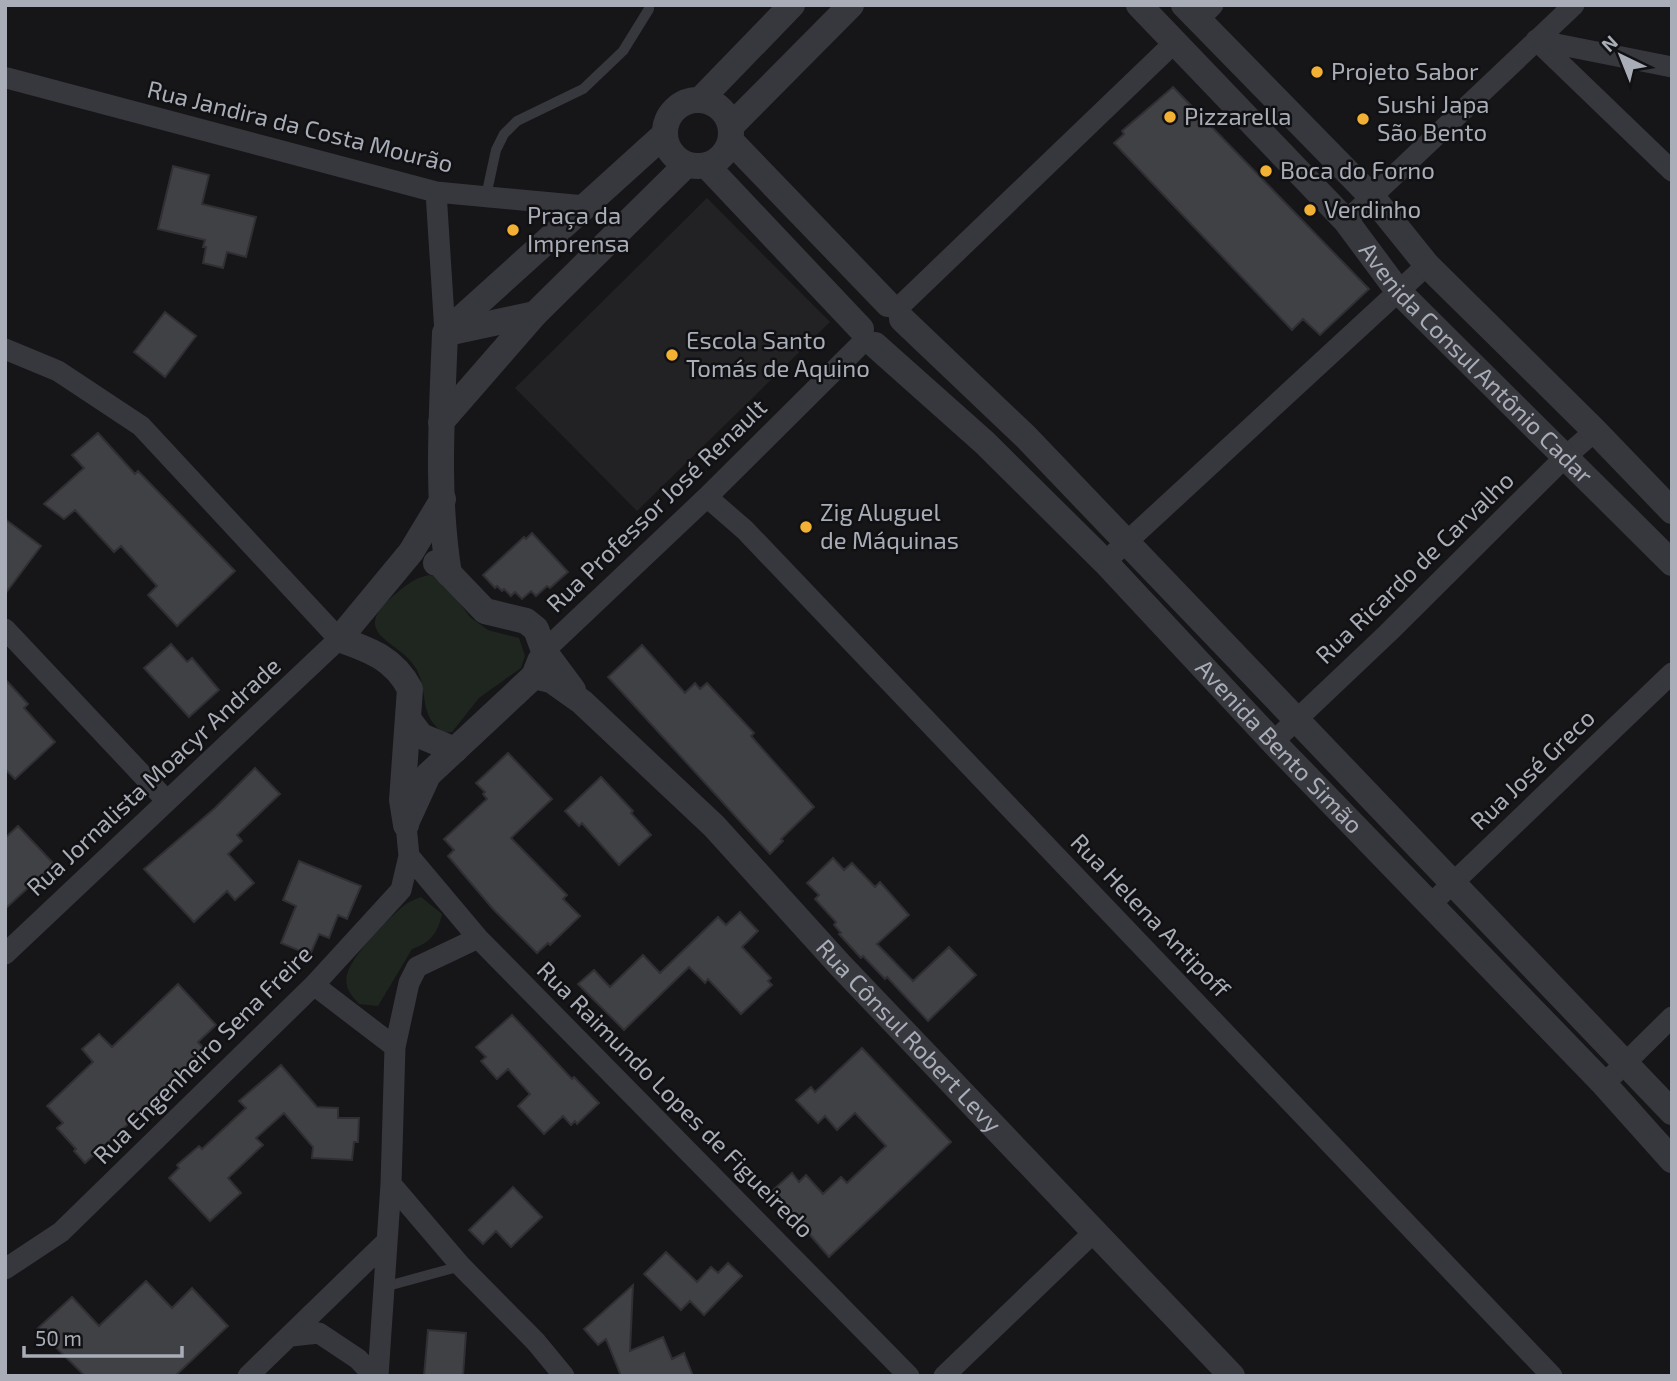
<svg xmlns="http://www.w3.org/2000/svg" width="1677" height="1381" viewBox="0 0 1677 1381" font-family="'Exo 2',sans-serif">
	<rect width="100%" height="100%" fill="#161618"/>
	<!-- built -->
	<path fill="#222225" d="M707,198L830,322L637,511L515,388Z"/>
	<!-- green -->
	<path fill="#1e261f" d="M429,575L441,578L470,617L488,630L519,638L525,656L521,668L479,698L452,732L443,733C418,713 429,695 417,670C401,640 348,636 392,597C404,587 413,578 429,575Z
		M421,897L442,914C438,932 431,943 412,949L378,1006L359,1004C351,995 344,988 347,975C351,956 390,916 406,904C410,901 416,899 421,897Z"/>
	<!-- building -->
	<path fill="#404145" stroke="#303034" stroke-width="2" d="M1173,87L1369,289L1320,335L1303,319L1292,330L1114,143L1124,134L1122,131Z
		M173,166L209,175L202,204L256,217L246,257L227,252L223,268L203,263L206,247H203L205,240L158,229Z
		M165,312L196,336L165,377L134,352Z
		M98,433L135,474L138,471L235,571L177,626L148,595L157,586L121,546L114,552L75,510L64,519L44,504L84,468L72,455Z
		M5,519L41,546L5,594Z
		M532,533L568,572L550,588L547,586L536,596L531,591L522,599L515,592L511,596L504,589L502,591L497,586L495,588L483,575L524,537L526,539Z
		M171,644L187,662L192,658L219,690L189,717L144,668Z
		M642,645L685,693L695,683L700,689L707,683L754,733L751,736L814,807L781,839L783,841L770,854L608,677Z
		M5,679L28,704L24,708L55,742L15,779L5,769Z
		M508,753L552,799L511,838L567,895L563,899L580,916L550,945L548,943L537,953L493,909L448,856L454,850L444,839L487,799L483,794L485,792L476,783Z
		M255,768L280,794L237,835L242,841L228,854L254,883L235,900L227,891L194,922L144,869L215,808Z
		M601,777L633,811L631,813L651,835L619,865L582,823L579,826L565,811Z
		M18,826L54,864L5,909V838Z
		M833,858L844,870L852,863L875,887L880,882L909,915L877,944L913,981L949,947L976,975L928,1021L887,977L885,979L863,956L861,958L839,934L841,933L834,925L836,922L815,899L819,895L807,883Z
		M299,861L361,886L347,919L338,915L329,938L319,934L310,955L281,943L296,906L283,900Z
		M740,912L758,931L742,947L771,978L768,981L772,985L741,1014L708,979L705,983L689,967L624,1030L578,984L594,970L610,987L643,955L660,973L718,917L726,925Z
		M178,984L216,1025L198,1042L204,1049L188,1064L191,1067L85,1163L74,1151L76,1149L57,1128L63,1123L47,1106L93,1062L82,1049L99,1034L112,1047Z
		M512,1015L572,1079L574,1077L599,1103L577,1124L575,1121L571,1125L563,1116L544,1134L518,1106L530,1094L508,1069L497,1079L481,1061L486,1057L476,1047Z
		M862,1048L951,1142L829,1257L772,1191L792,1173L799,1182L806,1175L823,1194L841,1177L847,1183L886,1146L855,1113L837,1130L825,1116L818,1123L796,1100L811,1087L815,1092Z
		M281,1065L317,1107L338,1108V1118H359L358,1142H354L352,1160L312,1158L313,1147L284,1113L256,1138L263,1145L228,1178L241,1193L210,1221L169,1178L179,1168L177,1165L199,1146L202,1149L246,1108L239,1101Z
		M513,1187L542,1217L511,1247L496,1231L483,1244L469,1230Z
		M666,1252L697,1282L711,1267L718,1273L728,1263L742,1276L704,1315L690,1301L681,1310L644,1274Z
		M146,1281L172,1308L192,1288L228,1326L175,1376H85L37,1329L72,1297L99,1326Z
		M633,1285L630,1351L663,1337L672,1359L684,1353L693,1376H621L606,1339L598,1345L584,1329Z
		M428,1330L466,1333L463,1376H424Z"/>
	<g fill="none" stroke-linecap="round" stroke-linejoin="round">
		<!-- service -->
		<path stroke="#37383d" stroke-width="10" d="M486,196L496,150L504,134L517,121L583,89L623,51L649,9V5
			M384,1287L461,1266"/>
		<!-- minor -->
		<path stroke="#37383d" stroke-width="21" d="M1197,21L1213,5
			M1536,40L1672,171
			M1536,40L1672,67
			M7,78L436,192L585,206
			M436,192L445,333
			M1346,221L1574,5
			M896,310L1174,43
			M5,349L58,371L141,426L339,639L5,954
			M707,497L745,530L1552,1376
			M1105,562L1427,265
			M5,629L167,801
			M544,651L707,497L866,339
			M1273,742L1388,633L1564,458L1595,431
			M409,856L478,938L909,1376
			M1431,904L1672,673
			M314,985L395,1047
			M1604,1084L1672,1017
			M391,1184L461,1266L536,1342L564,1376
			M5,1269L61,1232L314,985L401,890L409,856L406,825
			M291,1336L319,1333L358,1359L374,1376
			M248,1376L386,1242
			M378,1376L391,1184L395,1047L409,983L417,967L478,938
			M944,1376L1095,1231"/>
		<!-- tertiary -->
		<g stroke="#37383d" stroke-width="26">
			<path id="s1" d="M1139,5L1346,221L1398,291L1672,563"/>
			<path d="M1184,5L1373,198L1427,265L1595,431L1672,511"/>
			<circle cx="698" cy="133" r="33"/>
			<path d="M700,100L792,5"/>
			<path d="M731,126L851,5"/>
			<path d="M731,141L888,304"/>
			<path d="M707,166L861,329"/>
			<path d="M902,319L1026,437L1672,1112"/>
			<path d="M447,333L535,314"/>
			<path id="s2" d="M875,345L985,443L1105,562L1273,742L1604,1084L1672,1160"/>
			<path d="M441,422L535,314L686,165"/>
			<path d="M436,563L440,564L485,611L526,621L536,629L544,651L573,690"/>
			<path d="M449,574C436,495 442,413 445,333L665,134"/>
			<path id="s3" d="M534,676L551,680L582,702L714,826L840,965L1232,1376"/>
			<path d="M409,720L421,736L455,750"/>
			<path d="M406,823L428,775L534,676L540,661"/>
			<path d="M406,825L402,800L410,689C394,658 370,650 339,639L411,552L443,499"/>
		</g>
	</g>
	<!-- markers -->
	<g fill="#f2b134" stroke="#111113" stroke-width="2.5">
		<circle cx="1317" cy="72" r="7"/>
		<circle cx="1170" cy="117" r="7"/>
		<circle cx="1363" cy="119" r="7"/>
		<circle cx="1266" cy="171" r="7"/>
		<circle cx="1310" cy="210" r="7"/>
		<circle cx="513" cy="230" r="7"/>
		<circle cx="672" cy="355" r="7"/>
		<circle cx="806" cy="527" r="7"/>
	</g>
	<g text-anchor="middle" stroke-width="5" stroke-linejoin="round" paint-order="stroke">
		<!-- poi labels -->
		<g font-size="24" fill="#a8adb8" stroke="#111113" text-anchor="start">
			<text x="1331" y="80">Projeto Sabor</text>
			<text x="1377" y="113">Sushi Japa<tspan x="1377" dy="28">São Bento</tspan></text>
			<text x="1184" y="125">Pizzarella</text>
			<text x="1280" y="179">Boca do Forno</text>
			<text x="1324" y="218">Verdinho</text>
			<text x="527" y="224">Praça da<tspan x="527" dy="28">Imprensa</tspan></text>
			<text x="686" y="349">Escola Santo<tspan x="686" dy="28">Tomás de Aquino</tspan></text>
			<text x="820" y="521">Zig Aluguel<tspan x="820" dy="28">de Máquinas</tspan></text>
		</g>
		<!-- street labels -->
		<g font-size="24" fill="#a8adb8" stroke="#111113">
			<text transform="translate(300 127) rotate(14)" y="8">Rua Jandira da Costa Mourão</text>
			<text dy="8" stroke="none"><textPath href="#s1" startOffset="492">Avenida Consul Antônio Cadar</textPath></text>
			<text transform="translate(657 506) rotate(-44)" y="8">Rua Professor José Renault</text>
			<text transform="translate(1415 568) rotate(-44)" y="8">Rua Ricardo de Carvalho</text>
			<text dy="8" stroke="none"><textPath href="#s2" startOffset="570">Avenida Bento Simão</textPath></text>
			<text transform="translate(1533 770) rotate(-44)" y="8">Rua José Greco</text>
			<text transform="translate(154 777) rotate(-43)" y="8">Rua Jornalista Moacyr Andrade</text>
			<text transform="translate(1150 916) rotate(46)" y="8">Rua Helena Antipoff</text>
			<text dy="8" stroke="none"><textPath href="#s3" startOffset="523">Rua Cônsul Robert Levy</textPath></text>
			<text transform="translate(203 1055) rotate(-45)" y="8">Rua Engenheiro Sena Freire</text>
			<text transform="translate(675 1100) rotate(45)" y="8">Rua Raimundo Lopes de Figueiredo</text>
		</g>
	</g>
	<!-- border -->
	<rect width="1677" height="1381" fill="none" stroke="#a8adb8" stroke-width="14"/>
	<!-- north arrow -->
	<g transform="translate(1621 56) rotate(317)" stroke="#111113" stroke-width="5" paint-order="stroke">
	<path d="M0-5L12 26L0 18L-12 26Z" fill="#a8adb8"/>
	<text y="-10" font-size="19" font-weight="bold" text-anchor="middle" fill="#a8adb8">N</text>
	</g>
	<!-- scale -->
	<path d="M24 1346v10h158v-10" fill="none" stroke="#a8adb8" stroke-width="3.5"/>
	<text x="35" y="1346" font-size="21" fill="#a8adb8" stroke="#111113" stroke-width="5" paint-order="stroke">50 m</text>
</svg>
